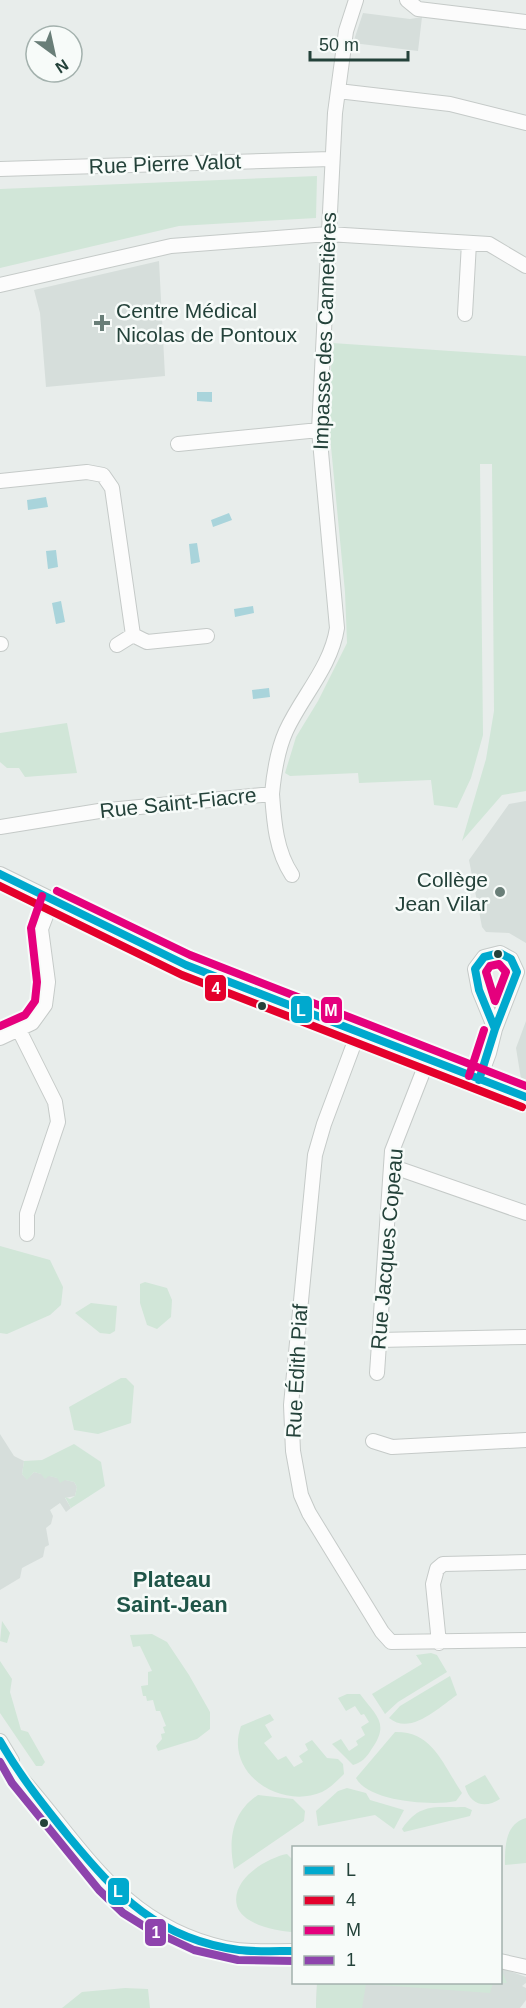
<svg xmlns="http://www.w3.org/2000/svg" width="526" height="2008" viewBox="0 0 526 2008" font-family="Arial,sans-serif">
	<rect width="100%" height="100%" fill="#e8edeb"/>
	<!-- built -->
	<path fill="#d6dedb" d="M363,13L410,19L422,17L418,51L353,43Z
		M159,261L165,376L46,387L40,313L34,290Z
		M526,801V943L509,933L486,932L482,927L469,860L509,804Z
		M526,1021V1081L521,1079L516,1048Z
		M0,1434L14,1456L24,1461L22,1474L27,1479L34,1472L74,1482L77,1487L75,1496L65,1498L71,1508L66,1512L60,1503L50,1510L53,1516L51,1524L46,1528L49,1545L45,1547L43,1557L22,1568L20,1578L0,1590Z
		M501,1968L526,1977V1983L522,1986L526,1988V2000L520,2008H316L317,1983L500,1982Z"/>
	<!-- green -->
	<path fill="#d1e6d8" d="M317,176L316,218L179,226L0,268V189Z
		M332,343L526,356V791L502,795L462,841L486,759L494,711L492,464H480L483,735L471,778L457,808L434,805L431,780L359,783L358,773L290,776L285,773L296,737L318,701L347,643L345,592L329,426Z
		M67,723L77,773L25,777L19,768H7L0,762V733Z
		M0,1246L50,1260L63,1287L61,1305L50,1315L7,1334L0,1333Z
		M145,1282L167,1288L172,1300L171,1317L157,1329L147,1325L140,1303V1284Z
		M91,1303L117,1306L115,1331L110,1334L100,1333L75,1313Z
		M121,1378H126L134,1386L131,1423L98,1434L74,1430L69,1407Z
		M74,1444L101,1462L105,1486L71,1508L65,1497L70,1499L75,1496L77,1487L74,1482L65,1480L60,1483L57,1478L49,1476L45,1479L41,1474L34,1472L27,1480L22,1474L24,1461L42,1460Z
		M2,1621L10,1633L7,1643L0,1641Z
		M152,1634L167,1642L189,1675L210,1712V1729L197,1739L158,1751L156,1746L162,1739L161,1734L165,1733L163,1727L166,1726L160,1711H156L153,1700L147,1701L146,1696H143L141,1686L148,1685V1672L152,1671L140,1646L133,1647L130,1635Z
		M431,1653L437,1655L447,1672L398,1702L385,1714L372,1694L422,1664L416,1655Z
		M0,1661L12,1679L10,1692L21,1730L28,1732L45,1762L42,1766H36L0,1713Z
		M450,1676L457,1695C439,1707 411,1736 389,1718L400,1706Z
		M347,1694H360C377,1717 390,1723 371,1750C367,1757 361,1763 353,1765L332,1744L341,1739L349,1751L358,1745L356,1741L365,1735L361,1727L369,1722L364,1714L361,1715L355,1706L346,1711L338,1698Z
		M270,1714L274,1720L265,1725L272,1737L264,1743L278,1760L286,1756L294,1767L303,1762L299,1756L308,1750L305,1744L312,1740L327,1758L338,1759L343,1764L344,1774C337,1781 330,1788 322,1792C280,1810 224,1773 241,1726Z
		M395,1732C433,1731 443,1765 462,1793L456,1801C434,1806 368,1802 356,1778Z
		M485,1775L500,1799C485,1809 470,1805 465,1786Z
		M347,1788L366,1793L370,1800L404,1810L394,1829L375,1815L318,1826L316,1811L338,1791Z
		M258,1795L293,1799L305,1811L304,1821L234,1869C228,1840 232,1812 258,1795Z
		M465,1807L472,1810L470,1816L404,1832L402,1829C420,1802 436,1808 465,1807Z
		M526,1818V1863L505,1865C505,1846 505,1824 526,1818Z
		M287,1854L293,1860V1932C277,1931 243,1925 237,1906C230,1880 266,1858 287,1854Z
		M501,1969L507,1983H493L490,1993L366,1984L362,2008H316L317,1983L500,1982Z
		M125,1988L148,1989L150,2008H62L82,1992Z"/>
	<!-- water -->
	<path fill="#a9d4db" d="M197,392H212V402L197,401Z
		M46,497L48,507L28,510L27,500Z
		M229,513L232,520L213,527L211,520Z
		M197,543L200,562L191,564L189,544Z
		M56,550L58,567L48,569L46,551Z
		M61,601L65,622L56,624L52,603Z
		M253,606L254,613L235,617L234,609Z
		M269,688L270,697L253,699L252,690Z"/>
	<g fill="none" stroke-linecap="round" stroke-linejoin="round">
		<defs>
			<path id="minor" d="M407,0L418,9L526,22
				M338,91L450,104L526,123
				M0,169L331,159
				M0,285L171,246L328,234L489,244L526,266
				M465,314L469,243
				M178,444L319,430
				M0,481L87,472L103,475L112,488L133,635L147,642L207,636
				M0,644H1
				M117,645L133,635
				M272,794C274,772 277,751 286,731C302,696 331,667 337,628L319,430L335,113L346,31L356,0
				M0,827L99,811L272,794C274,822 276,851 292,875
				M0,874L186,965L526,1097
				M19,1030L55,1102L58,1122L27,1214V1234
				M358,1033L324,1124L315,1155L291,1405L293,1451L301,1495L309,1513L382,1632L391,1642L526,1640
				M0,1038L32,1023L45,1005L48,982L41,929L52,900
				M479,1080L489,1053L495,1029L517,972L511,959L500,953L484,957L475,969L479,990L495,1029
				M391,1166L526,1213
				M378,1340L526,1337
				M377,1373L392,1151L428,1059
				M373,1441L392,1447L526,1440
				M439,1643L433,1584L437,1569L443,1564L526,1562
				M0,1741L12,1761
				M0,1755C75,1831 111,1923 225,1948C247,1953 271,1951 294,1951
				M500,1961L526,1967"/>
		</defs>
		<!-- minor casing -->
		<use href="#minor" stroke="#c5cac8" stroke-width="16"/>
		<!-- minor -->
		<use href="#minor" stroke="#fcfcfc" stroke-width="14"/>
		<defs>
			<path id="bus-1" d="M0,874L186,965L526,1097
				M500,953L511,959L517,972L495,1029L479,990L475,969L484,957Z
				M479,1080L495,1029
				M0,1741C20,1776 44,1806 69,1837C118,1896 158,1939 239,1950C256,1952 276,1951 294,1951"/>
			<path id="bus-2" d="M0,886L182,975L522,1107"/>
			<path id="bus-3" d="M57,891L190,955L526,1086
				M499,964L506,972L495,1001L486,972L490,966Z
				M0,1026L25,1015L35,1001L37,982L31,928L42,896
				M469,1076L484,1030"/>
			<path id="bus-4" d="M0,1762L12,1783L99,1890L123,1913L147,1928L194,1950L238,1960L294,1961"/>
		</defs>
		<!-- bus-1 casing -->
		<use href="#bus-1" stroke="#f7fbf9" stroke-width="12"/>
		<!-- bus-2 casing -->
		<use href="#bus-2" stroke="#f7fbf9" stroke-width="12"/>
		<!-- bus-3 casing -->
		<use href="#bus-3" stroke="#f7fbf9" stroke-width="12"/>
		<!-- bus-4 casing -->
		<use href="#bus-4" stroke="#f7fbf9" stroke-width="12"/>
		<!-- bus-1 -->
		<use href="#bus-1" stroke="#00a9ce" stroke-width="8"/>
		<!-- bus-2 -->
		<use href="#bus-2" stroke="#e4002b" stroke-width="8"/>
		<!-- bus-3 -->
		<use href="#bus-3" stroke="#e5007d" stroke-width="8"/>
		<!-- bus-4 -->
		<use href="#bus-4" stroke="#8e44ad" stroke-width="8"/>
	</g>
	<!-- markers -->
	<g fill="#697e78" stroke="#f7fbf9" stroke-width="2">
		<path d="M99 314h6v6h6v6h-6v6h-6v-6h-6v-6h6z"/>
		<circle cx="500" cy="892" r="6"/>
	</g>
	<g fill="#24423a" stroke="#f7fbf9" stroke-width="2">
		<circle cx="498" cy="954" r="5"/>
		<circle cx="262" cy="1006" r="5"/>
		<circle cx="44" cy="1823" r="5"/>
	</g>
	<g text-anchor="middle" stroke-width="5" stroke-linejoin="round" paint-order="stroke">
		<!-- street labels -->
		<g font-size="21" fill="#24423a" stroke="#f7fbf9">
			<text transform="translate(165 164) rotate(-2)" y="7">Rue Pierre Valot</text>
			<text transform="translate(325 331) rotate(-88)" y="7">Impasse des Cannetières</text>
			<text transform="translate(178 803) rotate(-6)" y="7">Rue Saint-Fiacre</text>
			<text transform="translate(387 1249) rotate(-85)" y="7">Rue Jacques Copeau</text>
			<text transform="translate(297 1371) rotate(-87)" y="7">Rue Édith Piaf</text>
		</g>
		<!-- poi labels -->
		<g font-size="21" fill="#24423a" stroke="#f7fbf9" text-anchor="start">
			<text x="116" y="318">Centre Médical<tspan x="116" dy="24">Nicolas de Pontoux</tspan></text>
			<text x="488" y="887" text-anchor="end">Collège<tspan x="488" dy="24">Jean Vilar</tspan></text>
		</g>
		<!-- neighbourhood labels -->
		<g font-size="22" font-weight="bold" fill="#1f5548" stroke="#f7fbf9">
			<text x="172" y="1587">Plateau<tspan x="172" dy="25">Saint-Jean</tspan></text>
		</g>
	</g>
	<g stroke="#f7fbf9" stroke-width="2">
		<rect x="204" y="974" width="23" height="28" rx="6" fill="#e4002b"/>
		<rect x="290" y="995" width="23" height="29" rx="6" fill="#00a9ce"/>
		<rect x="320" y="996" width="23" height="28" rx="6" fill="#e5007d"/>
		<rect x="107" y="1877" width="23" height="29" rx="6" fill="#00a9ce"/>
		<rect x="144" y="1918" width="23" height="29" rx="6" fill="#8e44ad"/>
	</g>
	<g font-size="16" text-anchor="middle" font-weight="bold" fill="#fff">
		<text x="216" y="994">4</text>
		<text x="301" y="1016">L</text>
		<text x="331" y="1016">M</text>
		<text x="118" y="1897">L</text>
		<text x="156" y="1938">1</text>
	</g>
	<!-- legend -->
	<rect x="292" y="1846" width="210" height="138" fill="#f7fbf9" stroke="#a3b1ad" stroke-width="1.5"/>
	<rect x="304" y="1866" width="30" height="9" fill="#00a9ce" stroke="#a3b1ad" stroke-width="1.5"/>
	<text x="346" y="1876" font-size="18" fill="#24423a">L</text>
	<rect x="304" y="1896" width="30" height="9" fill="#e4002b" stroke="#a3b1ad" stroke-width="1.5"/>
	<text x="346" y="1906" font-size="18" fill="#24423a">4</text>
	<rect x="304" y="1926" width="30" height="9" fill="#e5007d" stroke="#a3b1ad" stroke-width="1.5"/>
	<text x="346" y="1936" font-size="18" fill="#24423a">M</text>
	<rect x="304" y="1956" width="30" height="9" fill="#8e44ad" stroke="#a3b1ad" stroke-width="1.5"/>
	<text x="346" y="1966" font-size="18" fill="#24423a">1</text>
	<!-- north arrow -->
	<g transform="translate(54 54) rotate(147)"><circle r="28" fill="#f7fbf9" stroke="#a3b1ad" stroke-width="1.5"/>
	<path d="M0-4.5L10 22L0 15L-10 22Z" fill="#697e78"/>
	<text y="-9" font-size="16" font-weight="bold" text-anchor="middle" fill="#24423a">N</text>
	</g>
	<!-- scale -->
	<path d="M310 51v9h98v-9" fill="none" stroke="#24423a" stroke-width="3"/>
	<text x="319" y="51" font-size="18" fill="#24423a" stroke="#f7fbf9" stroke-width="4.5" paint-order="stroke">50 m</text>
</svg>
